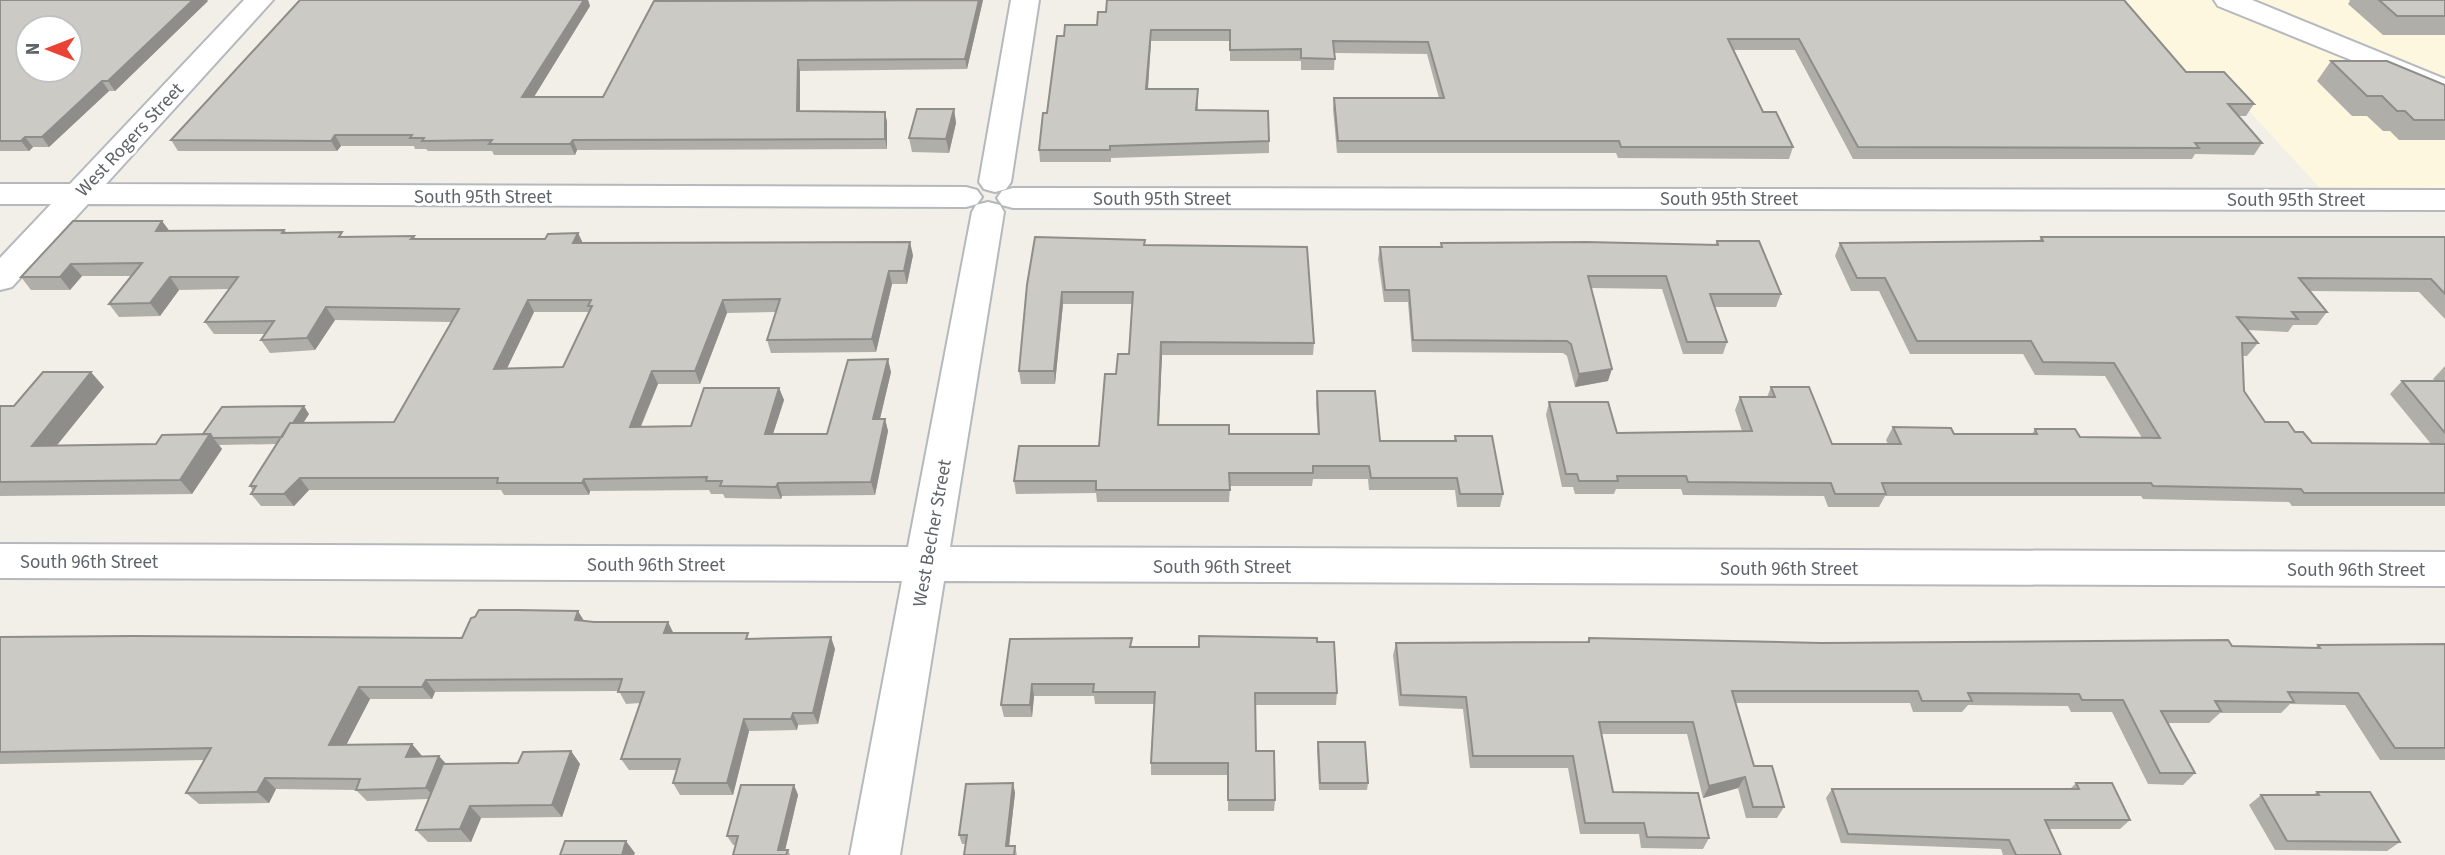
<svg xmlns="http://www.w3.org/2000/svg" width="2445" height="855" viewBox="0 0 2445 855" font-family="'Source Sans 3',sans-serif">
	<rect width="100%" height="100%" fill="#f1efe8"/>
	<!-- commercial -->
	<path fill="#fef7e0" d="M2044,0H2445V200H2331L2215,74L2106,75Z"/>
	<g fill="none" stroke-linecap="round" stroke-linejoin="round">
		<defs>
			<path id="street" d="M244,0H273L106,184L966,187L977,190L982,197L977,204L966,207L88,204L12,287L0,290V258L51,204H0V184H70Z
				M1011,0H1039L1011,182L1006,189L995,192L984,189L979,182Z
				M1013,188L2445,190V210L1013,208L1002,205L997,198L1002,191Z
				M988,202L1000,205L1004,212L950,547L2445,552V586L944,581L900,855H850L902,581L0,578V544L908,547L972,212L976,205Z"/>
			<path id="secondary" d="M2214,0H2252L2445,79V98L2218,6Z"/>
		</defs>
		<!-- street casing -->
		<use href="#street" stroke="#b5b8bc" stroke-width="4"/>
		<!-- secondary casing -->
		<use href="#secondary" stroke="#b6babf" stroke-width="4"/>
		<!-- street -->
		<use href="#street" fill="#fff" fill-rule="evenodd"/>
		<!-- secondary -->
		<use href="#secondary" fill="#fff" fill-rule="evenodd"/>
	</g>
	<!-- wall -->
	<path fill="#afaea9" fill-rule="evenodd" d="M0,0L208,1L115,91H109L49,147H33L29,151H0Z
		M300,0H588L590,6L534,97H603L983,0L967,69L800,71V111L885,112L887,122V149L577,150L575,155H494L492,151H428L426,149H415L414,146H341L337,151H178L171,140Z
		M2124,0L2186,72L2254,104L2246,116H2238L2262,143L2254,155L2195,154L2192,159H1853L1795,50H1734L1763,112L1793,147L1789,159L1618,158L1616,153H1337L1333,109L1334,98H1439L1427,54L1335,53L1334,70H1301V61H1230V41H1151L1148,89H1198V110L1269,141V153L1111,158V162H1040L1039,150L1064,36L1097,25Z
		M2349,0H2445V35H2383L2348,4L2350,1Z
		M2331,61L2445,85V140H2399L2390,131H2383L2367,116H2352L2317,81Z
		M954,109L956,123L949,153L912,152L909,138Z
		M162,221L169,231L284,230L286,232L345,237L414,236L416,239H545L578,233L583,243L913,255L907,284H892L876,352L771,353L767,340L776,312L727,313L700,384H658L641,427L691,426L779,388L784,400L773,434H827L891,372L880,419H885L888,431L875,495L782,496L781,499L725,498L723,494H711L709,490L590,491L589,495H504L501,490H309L294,506H261L251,494L253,491L250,486L277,444L219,445L222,449L192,494L0,496V406H14L104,387L57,445L156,444L309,414L303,423L394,422L451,322L335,320L315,350L270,353L261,340L265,334H214L205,322L229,289L179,290L160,316L119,317L109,304L132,276H82L70,290H31L21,277ZM534,312H590L563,367L507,368Z
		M2041,237H2445V319L2419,292L2310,291L2327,312L2317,325H2293L2288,332L2248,330L2258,343L2247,356H2243L2244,391L2265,422L2295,432L2312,443L2431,444L2390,394L2402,381H2435L2433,379L2445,366V506H2292L2289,502L2143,499L2141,496H1885L1879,507H1828L1824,496L1683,495L1681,489H1616L1614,494H1575L1573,487H1562L1546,415L1549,402L1617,433L1742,431L1735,410L1740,397H1767L1771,387L1832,444H1888L1886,440L1893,427L1954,434H2032L2035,429L2080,437L2142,438L2105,376L2035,375L2023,354H1910L1879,291H1851L1835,256L1840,243L2039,241Z
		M1717,241L1781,294L1776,307H1714L1727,342L1723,354H1683L1662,289L1591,288L1608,381L1575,387L1567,356L1563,353L1412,352L1408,302H1384L1378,259L1380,247H1441V243L1715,245Z
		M1145,245L1314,343L1313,355H1162L1159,425L1229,434H1318L1316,404L1317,391L1380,441H1454L1455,436L1503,494L1500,507H1457L1455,490H1369L1368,479H1313L1312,486H1230L1229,502H1097L1096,493L1016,494L1014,481L1099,446L1116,374L1129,354L1133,304H1063L1055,384H1021L1019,371L1027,285Z
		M584,621L674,633L751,639L835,649L818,724L798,725L797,730L749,731L733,795H680L673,783L677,770H629L621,759L640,703L626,704L619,691L435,692L432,699H370L346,745L412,744L422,756L446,764L518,763L571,751L580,764L562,817L481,818L471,842H428L416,830L429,799L367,801L356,790L276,789L269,803L199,804L186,793L204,760L0,764V637L462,638Z
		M1589,638L1821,643L2315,648L2318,645L2445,644V760H2380L2345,705L2290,704L2281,713H2220L2209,723H2168L2195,773L2183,785L2148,784L2112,712H2071L2068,706L1968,705L1962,712H1913L1910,703H1736L1754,766L1784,807L1777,818H1746L1738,788L1703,798L1687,734H1601L1613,792L1709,838L1703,849L1641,848L1639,834H1580L1568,768H1470L1463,709L1399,706L1393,655L1396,643L1587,642Z
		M1010,639L1132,647H1199L1317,642L1337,693L1336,705H1255L1256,751L1275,800L1274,811H1228V775H1151V763L1154,704H1095L1094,696H1034L1032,717H1004L1001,705Z
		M1318,742L1368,783L1367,790H1319L1317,749Z
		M1013,783L1015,793L1009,846H1015L1017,855H964L966,844H962L959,835Z
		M2076,783L2130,820L2120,829H2049L2061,855H2003L2001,849L1841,843L1826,798L1832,789H2070Z
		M794,785L798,795L785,850H788L790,855H733L736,845H733L727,836Z
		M2317,792L2400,842L2387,851L2275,850L2249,805L2261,795H2313Z"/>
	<!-- shaded-wall -->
	<path fill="#8f8d8a" d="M193,0H207L208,1L115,91L108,81Z
		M584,0H588L590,6L527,108L522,97Z
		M979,0H983L967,69L965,59Z
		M1151,30V41L1147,101L1146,89Z
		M798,60L800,71V122L797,111Z
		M102,81L109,91L49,147L42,137Z
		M954,109L956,123L949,153L946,139Z
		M885,112L887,122V149L885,139Z
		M335,135L341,146L337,151L331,141Z
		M25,137L33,147L29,151L21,141Z
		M573,140L577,150L575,155L570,144Z
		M162,221L171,233L156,231Z
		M578,233L584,246L573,243Z
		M910,242L913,255L907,284L904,271Z
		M71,264L82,276L70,290L60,277Z
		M889,271L892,284L876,352L872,339Z
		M170,277L179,290L160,316L150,303Z
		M1062,292L1063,304L1055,384L1054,371Z
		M528,300L534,312L501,381L494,369Z
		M723,300L727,313L700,384L695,371Z
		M326,307L335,320L315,350L307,338Z
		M1161,342L1162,355L1158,437V425Z
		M888,359L891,372L877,431L873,419Z
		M1612,369L1608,381L1575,387L1579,374Z
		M652,371L658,384L635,439L630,427Z
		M91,372L104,387L45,460L32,446Z
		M779,388L784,400L769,446L765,434Z
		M304,406L309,414L290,444L285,437Z
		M885,419L888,431L875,495L871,482Z
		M210,434L222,449L192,494L180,480Z
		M300,478L309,490L294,506L284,494Z
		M584,479L590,491L589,495L582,483Z
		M778,483L782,496L781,499L776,487Z
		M578,611L586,624L575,620Z
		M668,622L674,634L664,633Z
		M831,637L835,649L818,724L813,713Z
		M426,680L435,692L432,699L422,687Z
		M1032,684L1034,696L1032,717L1030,705Z
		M359,687L370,699L340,757L329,745Z
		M793,713L798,725L797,730L791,719Z
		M744,719L749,731L733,795L727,783Z
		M412,744L422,756L406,757Z
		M571,751L580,764L562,817L552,805Z
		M439,756L449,767L436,799L426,788Z
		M1745,777L1738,788L1703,798L1709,786Z
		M265,778L276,789L269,803L257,792Z
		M1013,783L1015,793L1008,855L1006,846Z
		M794,785L798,795L784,855L778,850Z
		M470,806L481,818L471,842L460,829Z
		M626,841L635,853L634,855H622Z"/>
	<!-- building -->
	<path fill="#cccac5" stroke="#8f8d8a" stroke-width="2" fill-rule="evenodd" d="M0,0H193L108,81H102L42,137H25L21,141H0ZM28,28H70V70H28Z
		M300,0H584L522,97H603L654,1L979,0L965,59L798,60L797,111L885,112V139L573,140L570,144H489L492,140L422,141L424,138H410L412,135H335L331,141L171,140Z
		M1107,0H2124L2186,72H2224L2254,104H2228L2262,143H2195L2199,148L1858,147L1799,39H1728L1763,112H1776L1793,147H1621L1619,141H1338L1334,98H1444L1428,42L1333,41L1335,59L1301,58V49L1230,50V30H1151L1146,89H1198L1196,110L1268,111L1269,141L1110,146V150H1039L1043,113H1047L1057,36H1064L1065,25H1097L1098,12H1106Z
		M2379,0H2445V16H2397Z
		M2331,61H2387L2445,85V120H2414L2405,111H2397L2382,96H2367Z
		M917,109H954L946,139L909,138Z
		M73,221H162L156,231L284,230L282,233L342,232L339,237L414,236L411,239H545L548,234L578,233L573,243L910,242L904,271H889L872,339L767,340L780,299L723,300L695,371H652L630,427L691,426L704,388H779L765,434H827L848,360L888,359L873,419H885L871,482L778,483L776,487L720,486L722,481H706L707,477L584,479L582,483H497L498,478H300L284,494H251L256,486H250L290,423L394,422L459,309L326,307L307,338L261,340L274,321L205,322L238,277H170L150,303L109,304L142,263L71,264L60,277H21ZM528,300H591L588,306H592L563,367L494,369Z
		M1035,237L1145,240L1144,245L1307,247L1314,343L1161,342L1158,425H1229V434H1319L1317,391H1375L1380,441H1456L1455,436H1492L1503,494H1460L1457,478H1371L1369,466H1313V473H1229L1230,490H1096V481H1014L1019,446H1099L1105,374H1116L1118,354H1129L1133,292H1062L1054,371H1019L1027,285Z
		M2041,237H2445V294L2431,279L2299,278L2327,312H2292L2298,319L2237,317L2258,343H2242L2244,391L2265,422H2288L2295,432H2303L2312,443L2445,444V493H2304L2301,489L2153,486L2151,483H1882L1886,494H1835L1831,483L1688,482L1686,476H1617L1618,481H1579L1577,474H1566L1549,402H1608L1617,433L1752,431L1740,397H1775L1771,387H1809L1832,444H1901L1893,427L1951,428L1954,434H2037L2035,429H2075L2080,437L2160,438L2114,363L2043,362L2031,341H1917L1885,278H1857L1840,243L2043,241Z
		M1717,241H1759L1781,294H1710L1727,342H1687L1666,276H1588L1612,369L1579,374L1571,344L1567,341L1413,340L1409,290H1385L1380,247H1442L1441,243L1586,242L1718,245Z
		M43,372H91L32,446L156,444L162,435L210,434L180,480L0,482V406H14Z
		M2402,381H2445V433Z
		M304,406L293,423H290L282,437L213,438L210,434H203L222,407Z
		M479,610H517L578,611L575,620L594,622H668L664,633H748L746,639L831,637L813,713H793L791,719H744L727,783H673L680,759H621L644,692H618L622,679L426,680L422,687H359L329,745L412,744L406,757L439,756L426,788L356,790L360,779L265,778L257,792L186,793L211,748L0,752V637L132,636L462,638L471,618L475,617Z
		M1199,636L1317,638V642H1334L1337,693H1255L1256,751H1274L1275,800H1228V763H1151L1155,692H1093L1094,684H1032L1030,705H1001L1010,639L1132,638L1130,647H1199Z
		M1589,638L1821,643L2228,640L2232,646L2320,648L2318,645L2445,644V748H2395L2358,693L2288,692L2294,702L2215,701L2221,711H2161L2195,773H2160L2123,700H2082L2079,694L1968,693L1972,701H1922L1918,691H1732L1754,766H1772L1784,807H1753L1745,777L1709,786L1693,722H1599L1613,792L1698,793L1709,838L1647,837L1644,823H1585L1573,756H1473L1466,697L1401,695L1396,643L1589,642Z
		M1318,742H1365L1368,783H1320Z
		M571,751L552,805L470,806L460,829L416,830L443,764L518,763L523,752Z
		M1013,783L1006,846H1015L1014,855H964L967,835H959L966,784Z
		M2076,783H2112L2130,820H2045L2061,855H2016L2009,840L1848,834L1832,789H2079Z
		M741,785H794L778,850H788L786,855H733L738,836H727Z
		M2317,792H2370L2400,842L2287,841L2261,795H2319Z
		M565,841H626L622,855H560Z"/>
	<g text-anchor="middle" stroke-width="6" stroke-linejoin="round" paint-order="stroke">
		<!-- street labels -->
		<g font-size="19" fill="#5f6368" stroke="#fff">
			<text transform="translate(129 139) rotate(-47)" y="7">West Rogers Street</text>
			<text x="483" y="203">South 95th Street</text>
			<text x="1162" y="205">South 95th Street</text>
			<text x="1729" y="205">South 95th Street</text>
			<text x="2296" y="206">South 95th Street</text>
			<text transform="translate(931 533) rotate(-80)" y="7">West Becher Street</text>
			<text x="89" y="568">South 96th Street</text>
			<text x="656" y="571">South 96th Street</text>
			<text x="1222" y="573">South 96th Street</text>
			<text x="1789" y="575">South 96th Street</text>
			<text x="2356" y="576">South 96th Street</text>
		</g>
	</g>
	<!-- north arrow -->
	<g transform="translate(49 49) rotate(270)"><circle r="33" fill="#ffffff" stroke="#bfc1c3" stroke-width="2"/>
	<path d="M0-5L12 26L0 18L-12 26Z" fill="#ea4335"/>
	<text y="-10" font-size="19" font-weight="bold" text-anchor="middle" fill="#5f6368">N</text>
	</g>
</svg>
